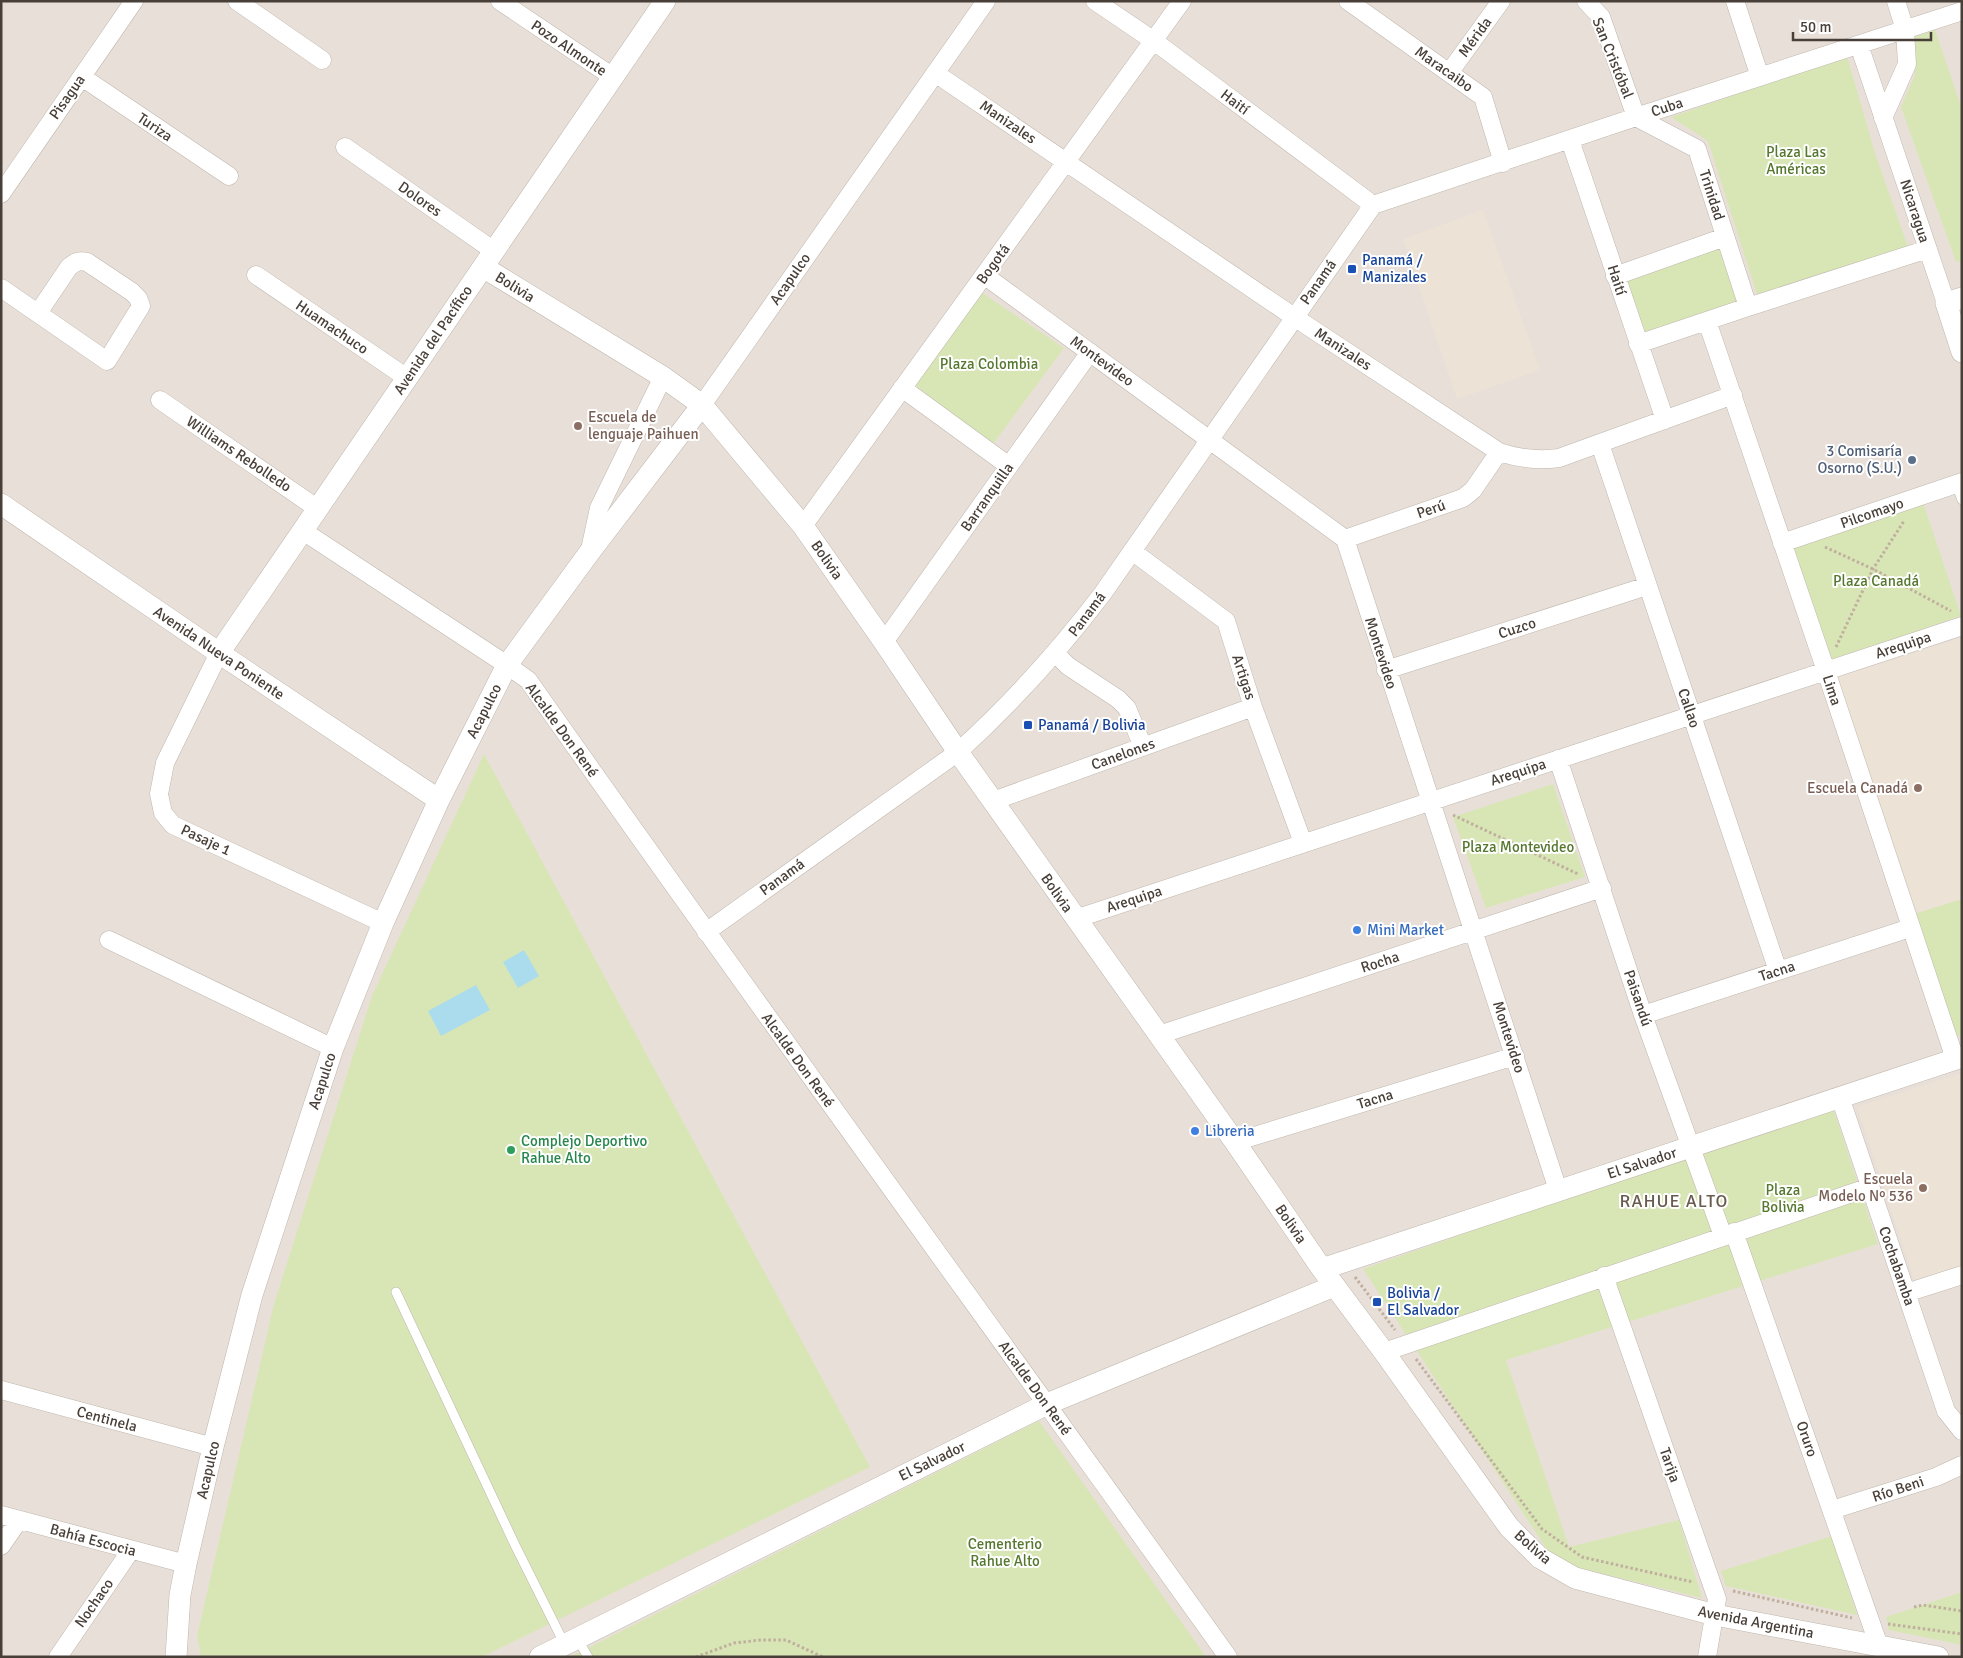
<svg xmlns="http://www.w3.org/2000/svg" width="1963" height="1658" viewBox="0 0 1963 1658" font-family="Signika,sans-serif">
	<rect width="100%" height="100%" fill="#f4efea"/>
	<!-- residential -->
	<path fill="#e8e0d8" d="M1,1H1962V1657H1Z"/>
	<!-- education -->
	<path fill="#ece2d5" d="M1483,210L1540,370L1457,399L1403,239Z
		M1962,638V899L1914,914L1838,677Z
		M1962,1073V1270L1916,1285L1857,1107Z"/>
	<!-- green -->
	<path fill="#d8e6b5" d="M1935,30L1962,109V261L1956,262L1901,107L1915,75L1914,37Z
		M1847,56L1875,153L1908,247L1758,297L1708,141L1671,117Z
		M1720,243L1741,304L1642,338L1622,279Z
		M981,292L1064,348L993,444L912,383Z
		M1923,502L1961,616L1830,661L1792,546Z
		M484,754L870,1467L482,1657H201L197,1636L274,1304L372,996Z
		M1553,784L1585,877L1486,908L1453,817Z
		M1962,899V1035L1953,1037L1914,914Z
		M1832,1105L1878,1244L1506,1360L1569,1547L1679,1520L1702,1598L1579,1568L1548,1551L1363,1269Z
		M1039,1421L1206,1657H570Z
		M1832,1536L1857,1615L1726,1586L1721,1571Z
		M1962,1592V1645L1889,1630L1886,1617Z"/>
	<!-- water -->
	<path fill="#aadced" d="M524,950L539,976L518,988L503,962Z
		M476,985L490,1010L441,1036L428,1011Z"/>
	<g fill="none" stroke-linecap="round" stroke-linejoin="round">
		<defs>
			<path id="service" d="M1956,484L1962,500
				M396,1292L515,1545L565,1645
				M577,1638L588,1657"/>
			<path id="minor" d="M237,1L322,60
				M500,1L613,77
				M1095,1L1154,41L1373,205
				M1348,1L1483,97L1503,163
				M1586,1L1601,17L1636,117
				M1735,1L1760,77
				M1859,45L1946,303
				M935,73L1294,317L1499,452C1520,459 1538,461 1559,458L1733,395
				M1449,73L1501,1
				M82,77L229,176
				M1636,117L1697,149L1748,307
				M1883,118L1907,64L1905,30L1896,1
				M1570,140L1665,420
				M345,147L494,251
				M1,194L134,1
				M1373,205L1636,117L1962,11
				M256,275L407,378
				M984,275L1345,539L1558,1190
				M1615,276L1725,237
				M1,288L107,361L141,306L138,298L132,292L87,262C79,260 75,262 69,267L38,313
				M1707,321L1826,671L1955,1059
				M1638,344L1748,307L1928,249
				M902,388L1009,466
				M160,400L318,509
				M702,405L986,1
				M1600,444L1778,971
				M803,526L1182,1
				M303,531L507,665L528,680C759,1008 995,1331 1228,1657
				M1345,539L1463,498L1473,490L1499,452
				M1782,543L1962,482
				M590,550L599,508L663,377
				M1132,551L1226,621L1253,707L1303,843
				M884,642L1090,352
				M219,653L165,763L159,794L163,813L173,825L383,923
				M1056,654L1068,666L1118,699L1127,708L1143,747
				M1386,670L1647,586
				M1558,759L1643,1015L1723,1236
				M993,801L1253,707
				M1075,919L1962,626
				M706,932L958,752C1012,703 1059,651 1103,593L1373,205
				M109,940L333,1048
				M1643,1015L1910,928
				M1159,1035L1602,888
				M1840,1097L1946,1411L1962,1431
				M1235,1142L1515,1056
				M1734,1232L1879,1646
				M1604,1276L1717,1599L1707,1657
				M1906,1293L1962,1275
				M1384,1352L1870,1187
				M1,1390L213,1447
				M1832,1510L1936,1477L1962,1465
				M1,1515L186,1564
				M1,1546L19,1520
				M58,1657L131,1550"/>
			<path id="tertiary" d="M483,267L663,377L702,405L803,526L884,642L958,752L1235,1142L1322,1269L1384,1352L1509,1527L1540,1558L1575,1578L1715,1615L1938,1657
				M1962,298L1946,303L1962,352
				M1,504L219,653L439,800
				M219,653L665,1
				M1322,1269L1962,1057
				M176,1657L180,1595L186,1564L213,1447L252,1295L333,1048L383,923L439,800L507,665L589,553L702,405
				M540,1657L1047,1404L1334,1286"/>
		</defs>
		<!-- service casing -->
		<use href="#service" stroke="#bfb6ad" stroke-width="10"/>
		<!-- minor casing -->
		<use href="#minor" stroke="#bfb6ad" stroke-width="19"/>
		<!-- tertiary casing -->
		<use href="#tertiary" stroke="#bfb6ad" stroke-width="22"/>
		<!-- path -->
		<path stroke="#c0af9f" stroke-width="3" stroke-dasharray="2.5 2.5" stroke-linecap="butt" d="M1825,547L1873,569L1951,611
			M1836,647L1873,569L1904,521
			M1453,815L1578,874
			M1355,1277L1395,1330
			M1416,1359L1542,1529L1582,1557L1693,1582
			M1733,1591L1852,1618
			M1914,1607L1923,1605L1962,1611
			M1888,1624L1962,1634
			M696,1657L734,1643L761,1640H786L823,1657"/>
		<!-- service -->
		<use href="#service" stroke="#fff" stroke-width="9"/>
		<!-- minor -->
		<use href="#minor" stroke="#fff" stroke-width="18"/>
		<!-- tertiary -->
		<use href="#tertiary" stroke="#fff" stroke-width="21"/>
	</g>
	<!-- markers -->
	<g fill="#1a4fb4" stroke="#fff" stroke-width="2">
		<rect x="1347" y="264" width="10" height="10" rx="2.5"/>
		<rect x="1023" y="720" width="10" height="10" rx="2.5"/>
		<rect x="1372" y="1297" width="10" height="10" rx="2.5"/>
	</g>
	<g fill="#8d6e63" stroke="#fff" stroke-width="2">
		<circle cx="578" cy="426" r="5"/>
		<circle cx="1918" cy="788" r="5"/>
		<circle cx="1923" cy="1188" r="5"/>
	</g>
	<circle fill="#5c6f8a" stroke="#fff" stroke-width="2" cx="1912" cy="460" r="5"/>
	<g fill="#3f7fe0" stroke="#fff" stroke-width="2">
		<circle cx="1357" cy="930" r="5"/>
		<circle cx="1195" cy="1131" r="5"/>
	</g>
	<circle fill="#2e9e5b" stroke="#fff" stroke-width="2" cx="511" cy="1150" r="5"/>
	<g text-anchor="middle" stroke-width="4" stroke-linejoin="round" paint-order="stroke">
		<!-- street labels -->
		<g font-size="15" fill="#483f38" stroke="#fff">
			<text transform="translate(1475 37) rotate(-54)" y="5">Mérida</text>
			<text transform="translate(569 48) rotate(34)" y="5">Pozo Almonte</text>
			<text transform="translate(1613 58) rotate(68)" y="5">San Cristóbal</text>
			<text transform="translate(1444 69) rotate(35)" y="5">Maracaibo</text>
			<text transform="translate(67 97) rotate(-55)" y="5">Pisagua</text>
			<text transform="translate(1235 102) rotate(37)" y="5">Haití</text>
			<text transform="translate(1667 107) rotate(-18)" y="5">Cuba</text>
			<text transform="translate(1008 122) rotate(34)" y="5">Manizales</text>
			<text transform="translate(155 127) rotate(34)" y="5">Turiza</text>
			<text transform="translate(1712 195) rotate(72)" y="5">Trinidad</text>
			<text transform="translate(420 199) rotate(35)" y="5">Dolores</text>
			<text transform="translate(1915 211) rotate(72)" y="5">Nicaragua</text>
			<text transform="translate(993 264) rotate(-54)" y="5">Bogotá</text>
			<text transform="translate(790 279) rotate(-55)" y="5">Acapulco</text>
			<text transform="translate(1617 280) rotate(72)" y="5">Haití</text>
			<text transform="translate(1318 282) rotate(-55)" y="5">Panamá</text>
			<text transform="translate(515 287) rotate(32)" y="5">Bolivia</text>
			<text transform="translate(332 327) rotate(34)" y="5">Huamachuco</text>
			<text transform="translate(433 340) rotate(-56)" y="5">Avenida del Pacífico</text>
			<text transform="translate(1343 349) rotate(33)" y="5">Manizales</text>
			<text transform="translate(1102 361) rotate(36)" y="5">Montevideo</text>
			<text transform="translate(239 454) rotate(34)" y="5">Williams Rebolledo</text>
			<text transform="translate(987 497) rotate(-55)" y="5">Barranquilla</text>
			<text transform="translate(1431 509) rotate(-19)" y="5">Perú</text>
			<text transform="translate(1872 513) rotate(-19)" y="5">Pilcomayo</text>
			<text transform="translate(827 560) rotate(55)" y="5">Bolivia</text>
			<text transform="translate(1087 614) rotate(-53)" y="5">Panamá</text>
			<text transform="translate(1517 628) rotate(-18)" y="5">Cuzco</text>
			<text transform="translate(1903 645) rotate(-18)" y="5">Arequipa</text>
			<text transform="translate(219 653) rotate(34)" y="5">Avenida Nueva Poniente</text>
			<text transform="translate(1381 653) rotate(72)" y="5">Montevideo</text>
			<text transform="translate(1244 677) rotate(72)" y="5">Artigas</text>
			<text transform="translate(1832 690) rotate(72)" y="5">Lima</text>
			<text transform="translate(1689 708) rotate(71)" y="5">Callao</text>
			<text transform="translate(484 711) rotate(-63)" y="5">Acapulco</text>
			<text transform="translate(562 730) rotate(54)" y="5">Alcalde Don René</text>
			<text transform="translate(1123 754) rotate(-20)" y="5">Canelones</text>
			<text transform="translate(1518 772) rotate(-18)" y="5">Arequipa</text>
			<text transform="translate(206 840) rotate(25)" y="5">Pasaje 1</text>
			<text transform="translate(782 877) rotate(-36)" y="5">Panamá</text>
			<text transform="translate(1057 893) rotate(55)" y="5">Bolivia</text>
			<text transform="translate(1134 899) rotate(-18)" y="5">Arequipa</text>
			<text transform="translate(1380 962) rotate(-18)" y="5">Rocha</text>
			<text transform="translate(1777 971) rotate(-18)" y="5">Tacna</text>
			<text transform="translate(1638 998) rotate(71)" y="5">Paisandú</text>
			<text transform="translate(1509 1037) rotate(72)" y="5">Montevideo</text>
			<text transform="translate(798 1060) rotate(54)" y="5">Alcalde Don René</text>
			<text transform="translate(322 1081) rotate(-72)" y="5">Acapulco</text>
			<text transform="translate(1375 1099) rotate(-17)" y="5">Tacna</text>
			<text transform="translate(1642 1163) rotate(-18)" y="5">El Salvador</text>
			<text transform="translate(1291 1224) rotate(56)" y="5">Bolivia</text>
			<text transform="translate(1897 1266) rotate(71)" y="5">Cochabamba</text>
			<text transform="translate(1035 1388) rotate(54)" y="5">Alcalde Don René</text>
			<text transform="translate(107 1419) rotate(15)" y="5">Centinela</text>
			<text transform="translate(1807 1439) rotate(71)" y="5">Oruro</text>
			<text transform="translate(932 1461) rotate(-26)" y="5">El Salvador</text>
			<text transform="translate(1670 1465) rotate(71)" y="5">Tarija</text>
			<text transform="translate(208 1470) rotate(-77)" y="5">Acapulco</text>
			<text transform="translate(1898 1489) rotate(-18)" y="5">Río Beni</text>
			<text transform="translate(93 1540) rotate(15)" y="5">Bahía Escocia</text>
			<text transform="translate(1533 1547) rotate(41)" y="5">Bolivia</text>
			<text transform="translate(94 1603) rotate(-55)" y="5">Nochaco</text>
			<text transform="translate(1756 1622) rotate(11)" y="5">Avenida Argentina</text>
		</g>
		<!-- park labels -->
		<g font-size="15" fill="#55772e" stroke="#fff">
			<text x="1796" y="157">Plaza Las<tspan x="1796" dy="17">Américas</tspan></text>
			<text x="989" y="369">Plaza Colombia</text>
			<text x="1876" y="586">Plaza Canadá</text>
			<text x="1518" y="852">Plaza Montevideo</text>
			<text x="1783" y="1195">Plaza<tspan x="1783" dy="17">Bolivia</tspan></text>
			<text x="1005" y="1549">Cementerio<tspan x="1005" dy="17">Rahue Alto</tspan></text>
		</g>
		<!-- transit labels -->
		<g font-size="15" fill="#164399" stroke="#fff" text-anchor="start">
			<text x="1362" y="265">Panamá /<tspan x="1362" dy="17">Manizales</tspan></text>
			<text x="1038" y="730">Panamá / Bolivia</text>
			<text x="1387" y="1298">Bolivia /<tspan x="1387" dy="17">El Salvador</tspan></text>
		</g>
		<!-- education labels -->
		<g font-size="15" fill="#785e54" stroke="#fff" text-anchor="end">
			<text x="588" y="422" text-anchor="start">Escuela de<tspan x="588" dy="17">lenguaje Paihuen</tspan></text>
			<text x="1908" y="793">Escuela Canadá</text>
			<text x="1913" y="1184">Escuela<tspan x="1913" dy="17">Modelo Nº 536</tspan></text>
		</g>
		<!-- service labels -->
		<g font-size="15" fill="#4e5e75" stroke="#fff" text-anchor="end">
			<text x="1902" y="456">3 Comisaría<tspan x="1902" dy="17">Osorno (S.U.)</tspan></text>
		</g>
		<!-- shop labels -->
		<g font-size="15" fill="#366cbe" stroke="#fff" text-anchor="start">
			<text x="1367" y="935">Mini Market</text>
			<text x="1205" y="1136">Libreria</text>
		</g>
		<!-- leisure labels -->
		<g font-size="15" fill="#27864d" stroke="#fff" text-anchor="start">
			<text x="521" y="1146">Complejo Deportivo<tspan x="521" dy="17">Rahue Alto</tspan></text>
		</g>
		<!-- quarter labels -->
		<g font-size="18" letter-spacing="1" fill="#6a5b50" stroke="#fff">
			<text x="1674" y="1207">RAHUE ALTO</text>
		</g>
	</g>
	<!-- border -->
	<rect width="1963" height="1658" fill="none" stroke="#483f38" stroke-width="5"/>
	<!-- scale -->
	<path d="M1793 32v8h138v-8" fill="none" stroke="#483f38" stroke-width="2.5"/>
	<text x="1800" y="32" font-size="15" fill="#483f38" stroke="#ffffff" stroke-width="4" paint-order="stroke">50 m</text>
</svg>
